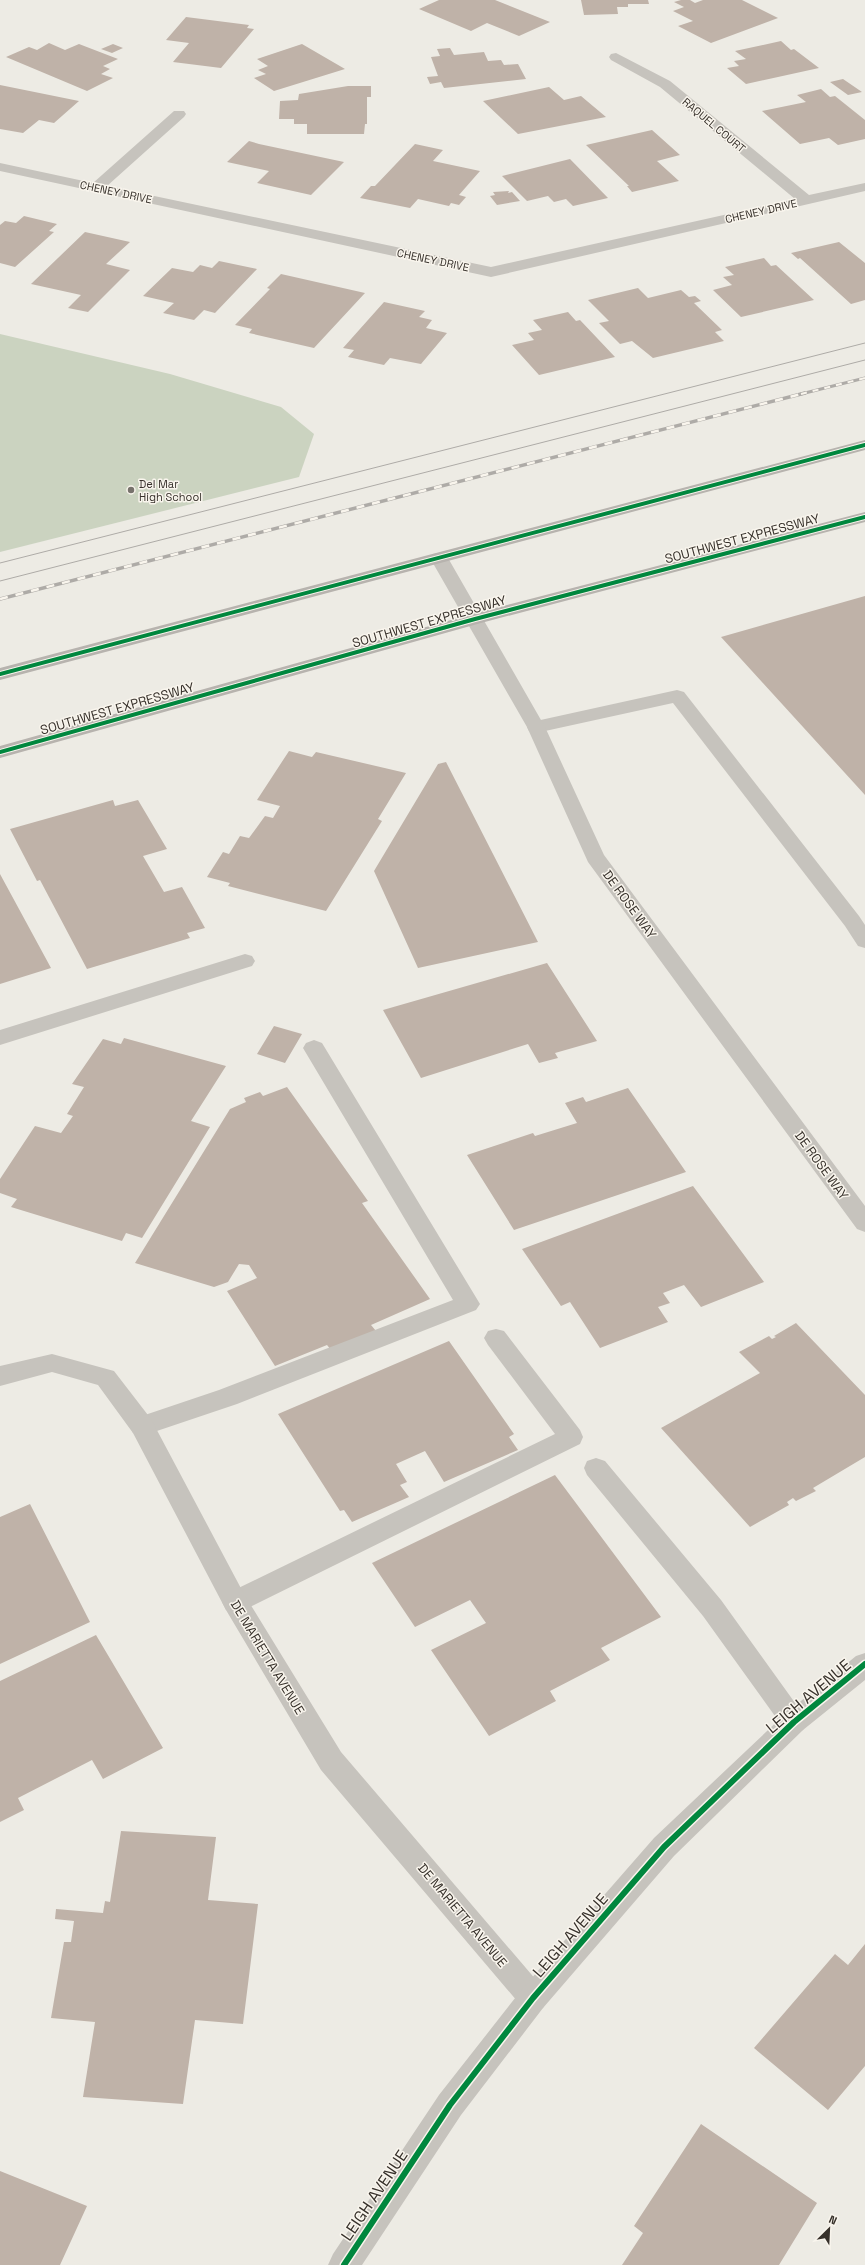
<svg xmlns="http://www.w3.org/2000/svg" width="865" height="2265" viewBox="0 0 865 2265" font-family="'Space Grotesk',sans-serif">
	<rect width="100%" height="100%" fill="#edebe4"/>
	<!-- green -->
	<path fill="#cbd3c0" d="M0,334L170,374L281,407L314,434L299,477L0,552Z"/>
	<!-- building -->
	<path fill="#bfb2a8" d="M439,0H495L550,22L519,36L487,23L471,31L419,9Z
		M581,0H648L649,4H628V7H617L618,14L584,15Z
		M681,0H690L695,3L703,0H742L778,18L711,43L678,26L693,21L673,11L684,7L674,2Z
		M186,17L249,25L247,28L254,29L221,68L173,62L189,43L166,40Z
		M781,41L791,50L794,49L819,68L746,84L727,68L739,66L734,61L746,59L735,51Z
		M49,43L65,50L79,44L118,59L103,66L110,69L101,74L113,78L87,91L6,57L29,47L37,50Z
		M113,44L123,48L112,53L101,49Z
		M302,44L345,69L274,91L254,78L266,74L258,70L268,66L257,59Z
		M450,48L454,55L484,52L488,61L501,60L504,65L518,64L526,79L444,88L441,82L430,84L427,77L438,76L431,57L440,56L437,49Z
		M843,79L862,92L848,95L830,82Z
		M0,85L79,101L54,123L39,120L23,133L0,129Z
		M348,86H371V97H367V124H365L364,134H307V124H294V119H279L280,101L298,100L299,94Z
		M549,87L564,100L581,96L606,117L518,134L483,101Z
		M821,89L830,97L835,96L865,120V139L838,145L829,138L800,144L762,111L806,102L797,95Z
		M652,130L680,155L657,161L679,181L632,192L627,186H629L586,145Z
		M249,141L259,144L344,162L311,195L257,183L269,171L227,162Z
		M415,144L443,150L433,161L480,171L459,195L466,197L459,205L451,203L449,206L418,199L410,208L360,198L371,186H375Z
		M570,159L608,198L573,206L566,199L554,202L548,196L527,201L502,176Z
		M509,191L508,193L512,192L520,201L497,205L490,196L495,195L493,192Z
		M24,216L57,224L49,231L54,232L15,267L0,263V225L5,221L16,223Z
		M85,232L130,242L106,264L130,270L88,312L68,308L81,295L31,284Z
		M839,242L865,263V300L851,304L800,258L798,259L791,253Z
		M764,258L771,266L776,265L814,300L741,317L713,290L732,285L723,277L734,275L725,267Z
		M219,261L257,269L215,313L204,310L194,320L163,313L174,303L143,296L172,268L193,272L200,265L212,268Z
		M281,274L365,293L314,348L249,333L252,329L235,325L270,289L267,288Z
		M638,288L648,298L681,290L689,297L695,296L701,301L694,303L722,330L715,332L724,341L653,358L632,341L620,344L599,323L609,321L588,300Z
		M384,302L425,311L419,317L432,320L426,328L447,333L421,364L390,358L384,365L348,357L354,350L343,348Z
		M568,312L576,321L580,320L615,357L539,375L512,345L534,340L528,333L542,330L533,320Z
		M865,596V795L721,637Z
		M289,751L312,757L316,752L406,773L378,819L382,821L326,911L228,886L230,883L207,877L223,852L229,854L240,836L249,838L265,816L273,818L280,806L257,800Z
		M446,762L538,942L418,968L374,871L438,764Z
		M113,800L115,806L138,800L167,849L143,856L164,892L182,887L205,928L187,933L190,938L87,969L40,880L37,881L10,829Z
		M0,874L51,968L0,984Z
		M547,963L597,1041L555,1053L558,1058L539,1063L528,1044L421,1078L383,1010Z
		M274,1026L302,1034L285,1063L257,1054Z
		M124,1038L226,1066L191,1121L210,1127L142,1238L126,1233L122,1241L11,1207L17,1199L0,1193V1179L35,1126L61,1133L73,1116L67,1114L84,1087L72,1084L103,1039L121,1044Z
		M287,1087L368,1201L362,1203L430,1299L371,1325L376,1331L331,1350L327,1345L275,1366L227,1291L257,1278L249,1265L239,1264L228,1282L214,1287L135,1263L230,1109L246,1102L244,1098L260,1092L263,1096Z
		M628,1088L686,1172L514,1230L467,1155L533,1133L535,1136L577,1123L565,1103L583,1097L586,1102Z
		M693,1186L764,1282L701,1307L684,1285L663,1293L670,1303L658,1307L668,1322L600,1348L570,1302L561,1306L522,1249Z
		M796,1323L865,1395V1457L813,1488L816,1491L796,1501L793,1498L787,1502L789,1505L750,1527L661,1428L760,1373L739,1352L769,1336L772,1339L776,1337L774,1336Z
		M449,1341L514,1434L509,1437L518,1450L444,1482L425,1451L396,1464L407,1482L400,1485L409,1497L352,1522L344,1510L340,1511L278,1414Z
		M555,1475L661,1617L601,1648L610,1660L550,1691L556,1701L489,1736L431,1650L486,1623L470,1600L415,1627L372,1563Z
		M30,1504L90,1622L0,1664V1517Z
		M96,1635L163,1748L103,1779L92,1760L18,1798L24,1810L0,1822V1681Z
		M121,1831L216,1837L208,1900L258,1904L243,2024L195,2020L183,2104L83,2097L95,2022L51,2018L64,1942H71L74,1921L55,1919L56,1909L103,1913L105,1901L110,1902Z
		M865,1944V2066L828,2110L754,2048L835,1954L848,1965Z
		M701,2124L817,2203L779,2265H622L643,2233L634,2226Z
		M0,2171L87,2206L60,2265H0Z"/>
	<g fill="none" stroke-linecap="round" stroke-linejoin="round">
		<!-- service -->
		<path fill="#c6c3bd" fill-rule="evenodd" d="M677,690L684,692L859,916L865,925V948L858,946L845,926L673,703L536,733L529,731L527,727L529,723L536,721Z
			M245,954L252,956L255,961L252,966L0,1045V1030Z
			M314,1040L322,1043L480,1304L476,1310L237,1404L142,1436L133,1433L130,1426L133,1419L219,1390L453,1300L303,1048L306,1043Z
			M496,1329L504,1331L580,1430L583,1437L580,1444L244,1610L235,1613L226,1610L222,1602L226,1594L555,1434L488,1345L484,1338L488,1331Z
			M596,1458L605,1461L721,1600L803,1714L807,1722L803,1730L794,1734L785,1730L703,1616L587,1475L584,1468L587,1461Z"/>
		<!-- minor -->
		<path fill="#c6c3bd" fill-rule="evenodd" d="M616,53L670,81L809,195L865,183V191L491,277L0,171V163L93,183L174,111H184L186,114L184,117L107,186L491,267L795,199L660,87L611,60L609,57L611,54Z
			M439,553L445,554L448,558L545,727L604,855L865,1206V1232L857,1229L588,862L527,727L430,558L433,554Z
			M52,1354L114,1371L151,1419L244,1594L341,1752L543,1988L547,1998L543,2008L533,2012L523,2008L321,1770L226,1610L133,1433L98,1385L52,1372L0,1386V1366Z"/>
		<!-- tertiary -->
		<path fill="#c6c3bd" fill-rule="evenodd" d="M865,1653V1680L803,1730L674,1856L543,2008L461,2115L362,2265H328L333,2254L439,2095L523,1988L654,1838L785,1714L856,1656Z"/>
		<!-- secondary -->
		<path fill="#b7b3ae" fill-rule="evenodd" d="M865,440V450L0,680V668Z
			M865,512V522L481,623L0,758V746L469,615Z"/>
		<!-- tram -->
		<path stroke="#aeaba7" stroke-width="1" d="M0,563L865,343
			M0,581L865,360"/>
		<defs>
			<path id="rail-far1" d="M801,394L865,378"/>
			<path id="rail" d="M0,599L805,393"/>
		</defs>
		<!-- rail-far1 casing -->
		<use href="#rail-far1" stroke="#aeaba7" stroke-width="3"/>
		<!-- rail casing -->
		<use href="#rail" stroke="#aeaba7" stroke-width="3.5"/>
		<!-- rail-far1 -->
		<use href="#rail-far1" stroke="#f9f5ed" stroke-width="2" stroke-dasharray="6" stroke-linecap="butt"/>
		<!-- rail -->
		<use href="#rail" stroke="#f9f5ed" stroke-width="2.5" stroke-dasharray="8" stroke-linecap="butt"/>
		<defs>
			<path id="cycleway-far1" d="M0,674L865,445
				M0,752L475,619L865,517"/>
			<path id="cycleway" d="M344,2265L450,2105L533,1998L664,1847L794,1722L865,1664"/>
		</defs>
		<!-- cycleway-far1 casing -->
		<use href="#cycleway-far1" stroke="#f9f5ed" stroke-width="6"/>
		<!-- cycleway casing -->
		<use href="#cycleway" stroke="#f9f5ed" stroke-width="9"/>
		<!-- cycleway-far1 -->
		<use href="#cycleway-far1" stroke="#00873e" stroke-width="4"/>
		<!-- cycleway -->
		<use href="#cycleway" stroke="#00873e" stroke-width="6"/>
	</g>
	<!-- markers -->
	<circle fill="#77726c" stroke="#f9f5ed" stroke-width="1.5" cx="131" cy="490" r="4"/>
	<g text-anchor="middle" stroke-width="3" stroke-linejoin="round" paint-order="stroke">
		<!-- far-street labels -->
		<g font-size="11" fill="#37312b" stroke="#f9f5ed">
			<text transform="translate(714 125) rotate(40)" y="4">RAQUEL COURT</text>
			<text transform="translate(116 192) rotate(12)" y="4">CHENEY DRIVE</text>
			<text transform="translate(761 211) rotate(-13)" y="4">CHENEY DRIVE</text>
			<text transform="translate(433 260) rotate(12)" y="4">CHENEY DRIVE</text>
		</g>
		<!-- far-poi labels -->
		<g font-size="11" fill="#37312b" stroke="#f9f5ed" text-anchor="start">
			<text x="139" y="488">Del Mar<tspan x="139" dy="13">High School</tspan></text>
		</g>
		<!-- street labels -->
		<g font-size="13" fill="#37312b" stroke="#f9f5ed">
			<text transform="translate(742 538) rotate(-15)" y="5">SOUTHWEST EXPRESSWAY</text>
			<text transform="translate(429 621) rotate(-16)" y="5">SOUTHWEST EXPRESSWAY</text>
			<text transform="translate(117 708) rotate(-16)" y="5">SOUTHWEST EXPRESSWAY</text>
			<text transform="translate(630 904) rotate(54)" y="5">DE ROSE WAY</text>
			<text transform="translate(822 1165) rotate(54)" y="5">DE ROSE WAY</text>
			<text transform="translate(268 1657) rotate(59)" y="5">DE MARIETTA AVENUE</text>
			<text transform="translate(463 1915) rotate(50)" y="5">DE MARIETTA AVENUE</text>
		</g>
		<!-- near-street labels -->
		<g font-size="16" fill="#37312b" stroke="#f9f5ed">
			<text transform="translate(808 1696) rotate(-40)" y="6">LEIGH AVENUE</text>
			<text transform="translate(570 1935) rotate(-49)" y="6">LEIGH AVENUE</text>
			<text transform="translate(374 2195) rotate(-56)" y="6">LEIGH AVENUE</text>
		</g>
	</g>
	<!-- north arrow -->
	<g transform="translate(829 2229) rotate(24)" stroke="#f9f5ed" stroke-width="3" paint-order="stroke">
	<path d="M0-3L7 15L0 10L-7 15Z" fill="#37312b"/>
	<text y="-6" font-size="11" font-weight="bold" text-anchor="middle" fill="#37312b">N</text>
	</g>
</svg>
